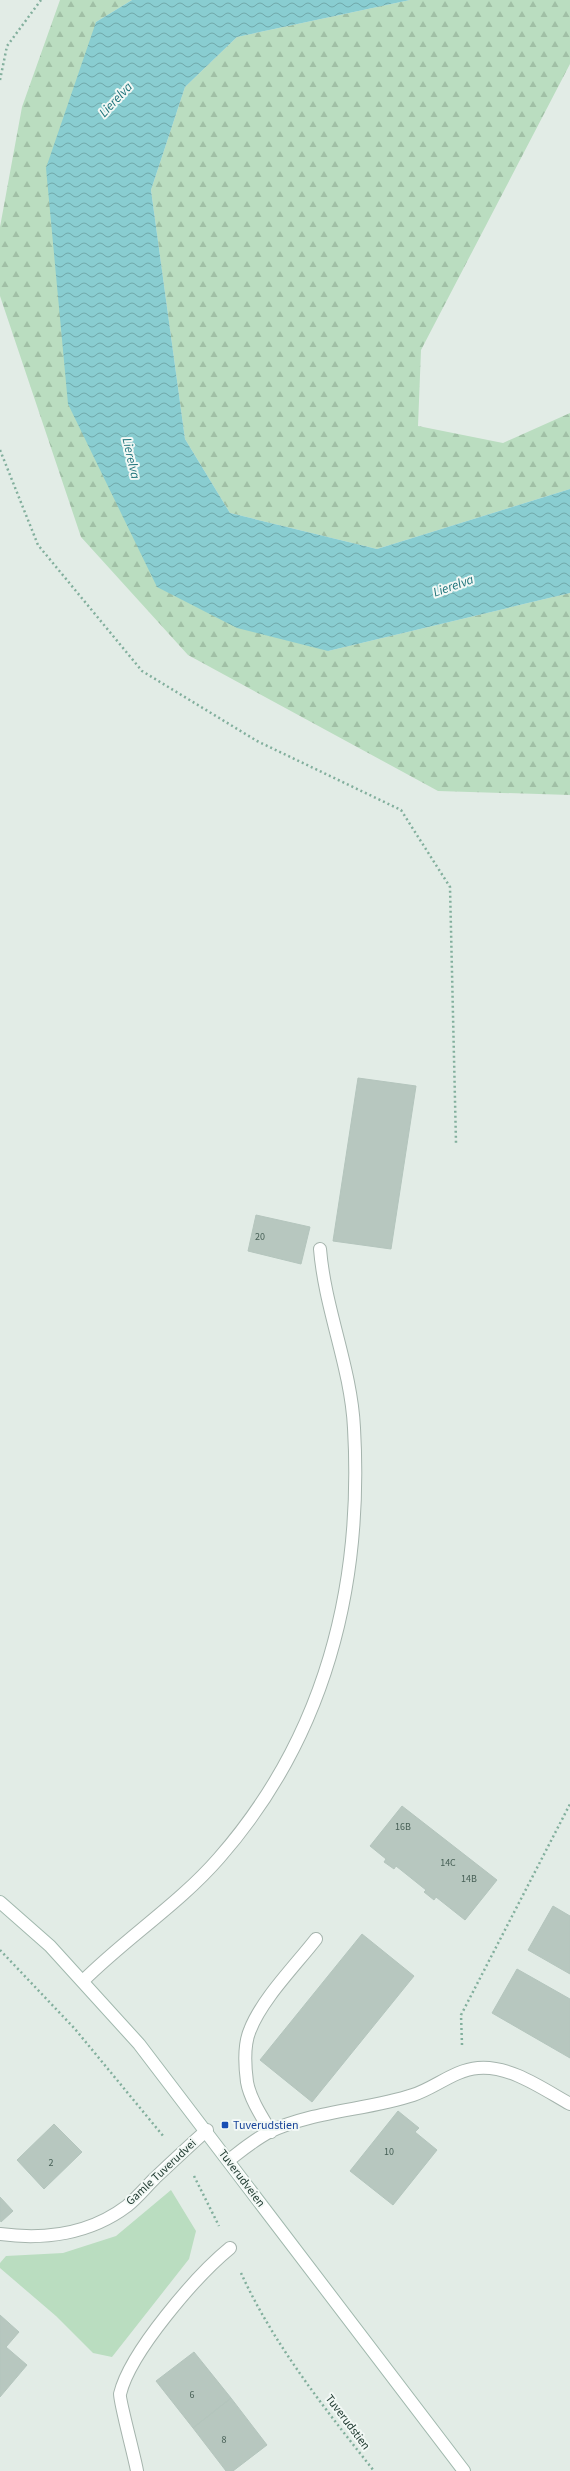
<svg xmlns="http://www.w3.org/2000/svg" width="570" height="2471" viewBox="0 0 570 2471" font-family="'Source Sans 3',sans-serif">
	<defs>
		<pattern id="forest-firs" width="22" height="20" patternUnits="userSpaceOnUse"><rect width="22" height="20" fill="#baddc0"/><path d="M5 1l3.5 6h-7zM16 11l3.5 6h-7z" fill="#a0bfa5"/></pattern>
		<pattern id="water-waves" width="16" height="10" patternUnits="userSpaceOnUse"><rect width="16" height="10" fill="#89cdd1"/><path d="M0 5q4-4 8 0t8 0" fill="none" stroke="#70a8aa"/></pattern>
	</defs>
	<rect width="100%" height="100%" fill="#e2ece6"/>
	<!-- green -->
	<path fill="#baddc0" d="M171,2190L196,2231L189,2259L112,2357L93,2353L56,2316L0,2268V2263L6,2256L63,2253L116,2236Z"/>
	<!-- forest -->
	<path fill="url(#forest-firs)" d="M60,0H132L96,22L68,404L328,651L570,593V795L438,791L188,655L81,537L0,296V227L22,107Z
		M410,0H570V64L421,350L418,426L503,443L570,413V489L377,549L230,513L185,439L151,190L185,87L237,37Z"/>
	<!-- water -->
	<path fill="url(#water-waves)" d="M132,0H410L237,37L185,87L151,190L185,439L230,513L377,549L570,489V593L328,651L237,628L157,587L68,404L46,168L96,22Z"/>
	<!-- building -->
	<path fill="#b7c7bf" stroke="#b4c5bd" d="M358,1078L416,1086L391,1249L333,1241Z
		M256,1215L310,1227L301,1264L248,1251Z
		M402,1806L497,1880L465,1920L436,1897L434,1900L424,1892L426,1890L396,1866L394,1869L384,1862L386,1859L370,1846Z
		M553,1906L570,1916V1974L528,1950Z
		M362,1934L414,1976L312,2102L260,2060Z
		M517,1969L570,1999V2058L492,2013Z
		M398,2111L419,2128L415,2132L437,2150L393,2205L350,2171Z
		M54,2124L82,2152L44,2189L17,2160Z
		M0,2197L13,2211L1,2222L0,2220Z
		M0,2315L19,2332L6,2347L27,2365L0,2397Z
		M194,2352L231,2398L193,2428L156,2381Z
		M231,2398L267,2445L233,2471H226L193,2428Z"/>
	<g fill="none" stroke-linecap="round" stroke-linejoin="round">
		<defs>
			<path id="service" d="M271,2132C262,2117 250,2099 247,2082C245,2067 244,2044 250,2030C262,1999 295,1966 316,1939
				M229,2160C242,2150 254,2140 269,2132C312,2111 368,2110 413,2095C435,2088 454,2070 478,2068C510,2065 543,2089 570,2104
				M0,2234C44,2240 90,2234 127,2206C137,2198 146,2187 155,2178C172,2162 189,2146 207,2130
				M137,2471C135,2458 119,2400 120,2394C130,2352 197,2275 230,2248"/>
			<path id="minor" d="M83,1981C126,1938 179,1904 219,1858C325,1737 363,1587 354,1428C351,1367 325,1310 320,1249"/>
			<path id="secondary" d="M0,1902L50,1946L139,2044L464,2471"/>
		</defs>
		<!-- service casing -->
		<use href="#service" stroke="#a5b4ad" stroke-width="14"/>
		<!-- minor casing -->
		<use href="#minor" stroke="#a5b4ad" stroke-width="14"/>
		<!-- secondary casing -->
		<use href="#secondary" stroke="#a0b8ad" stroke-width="14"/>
		<!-- path -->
		<path stroke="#82af9d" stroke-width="2.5" stroke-dasharray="2 3" stroke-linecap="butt" d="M0,80L7,46L41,0
			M0,450L38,545L142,671L257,741L401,810L450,887L456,1143
			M0,1950L75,2029L164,2137
			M462,2045L461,2015L570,1804
			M194,2176L219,2226
			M241,2273C274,2345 325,2409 374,2471"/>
		<!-- service -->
		<use href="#service" stroke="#fff" stroke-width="12"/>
		<!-- minor -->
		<use href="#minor" stroke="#fff" stroke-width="12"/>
		<!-- secondary -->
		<use href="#secondary" stroke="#fff" stroke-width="12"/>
	</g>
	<!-- markers -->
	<rect fill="#1a4fb4" stroke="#f2f8f5" stroke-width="1.5" x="221" y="2121" width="8" height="8" rx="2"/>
	<g text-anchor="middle" stroke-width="4" stroke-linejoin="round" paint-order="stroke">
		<!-- number labels -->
		<g font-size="10" fill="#476056">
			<text x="260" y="1240">20</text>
			<text x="403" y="1830">16B</text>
			<text x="448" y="1866">14C</text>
			<text x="469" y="1882">14B</text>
			<text x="389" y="2155">10</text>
			<text x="51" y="2166">2</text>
			<text x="192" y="2398">6</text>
			<text x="224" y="2443">8</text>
		</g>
		<!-- transit labels -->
		<g font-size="12" fill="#164399" stroke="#f2f8f5" text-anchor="start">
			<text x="233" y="2129">Tuverudstien</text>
		</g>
		<!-- street labels -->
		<g font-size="12" fill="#223d33" stroke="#f2f8f5">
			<text transform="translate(161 2172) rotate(-43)" y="4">Gamle Tuverudvei</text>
			<text transform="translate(242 2178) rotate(53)" y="4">Tuverudveien</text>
			<text transform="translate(348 2422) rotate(53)" y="4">Tuverudstien</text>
		</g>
		<!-- water labels -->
		<g font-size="13" font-style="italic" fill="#1c7279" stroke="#f2f8f5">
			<text transform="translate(115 99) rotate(-47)" y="5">Lierelva</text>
			<text transform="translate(132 458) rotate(77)" y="5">Lierelva</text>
			<text transform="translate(453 585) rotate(-20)" y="5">Lierelva</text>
		</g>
	</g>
</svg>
